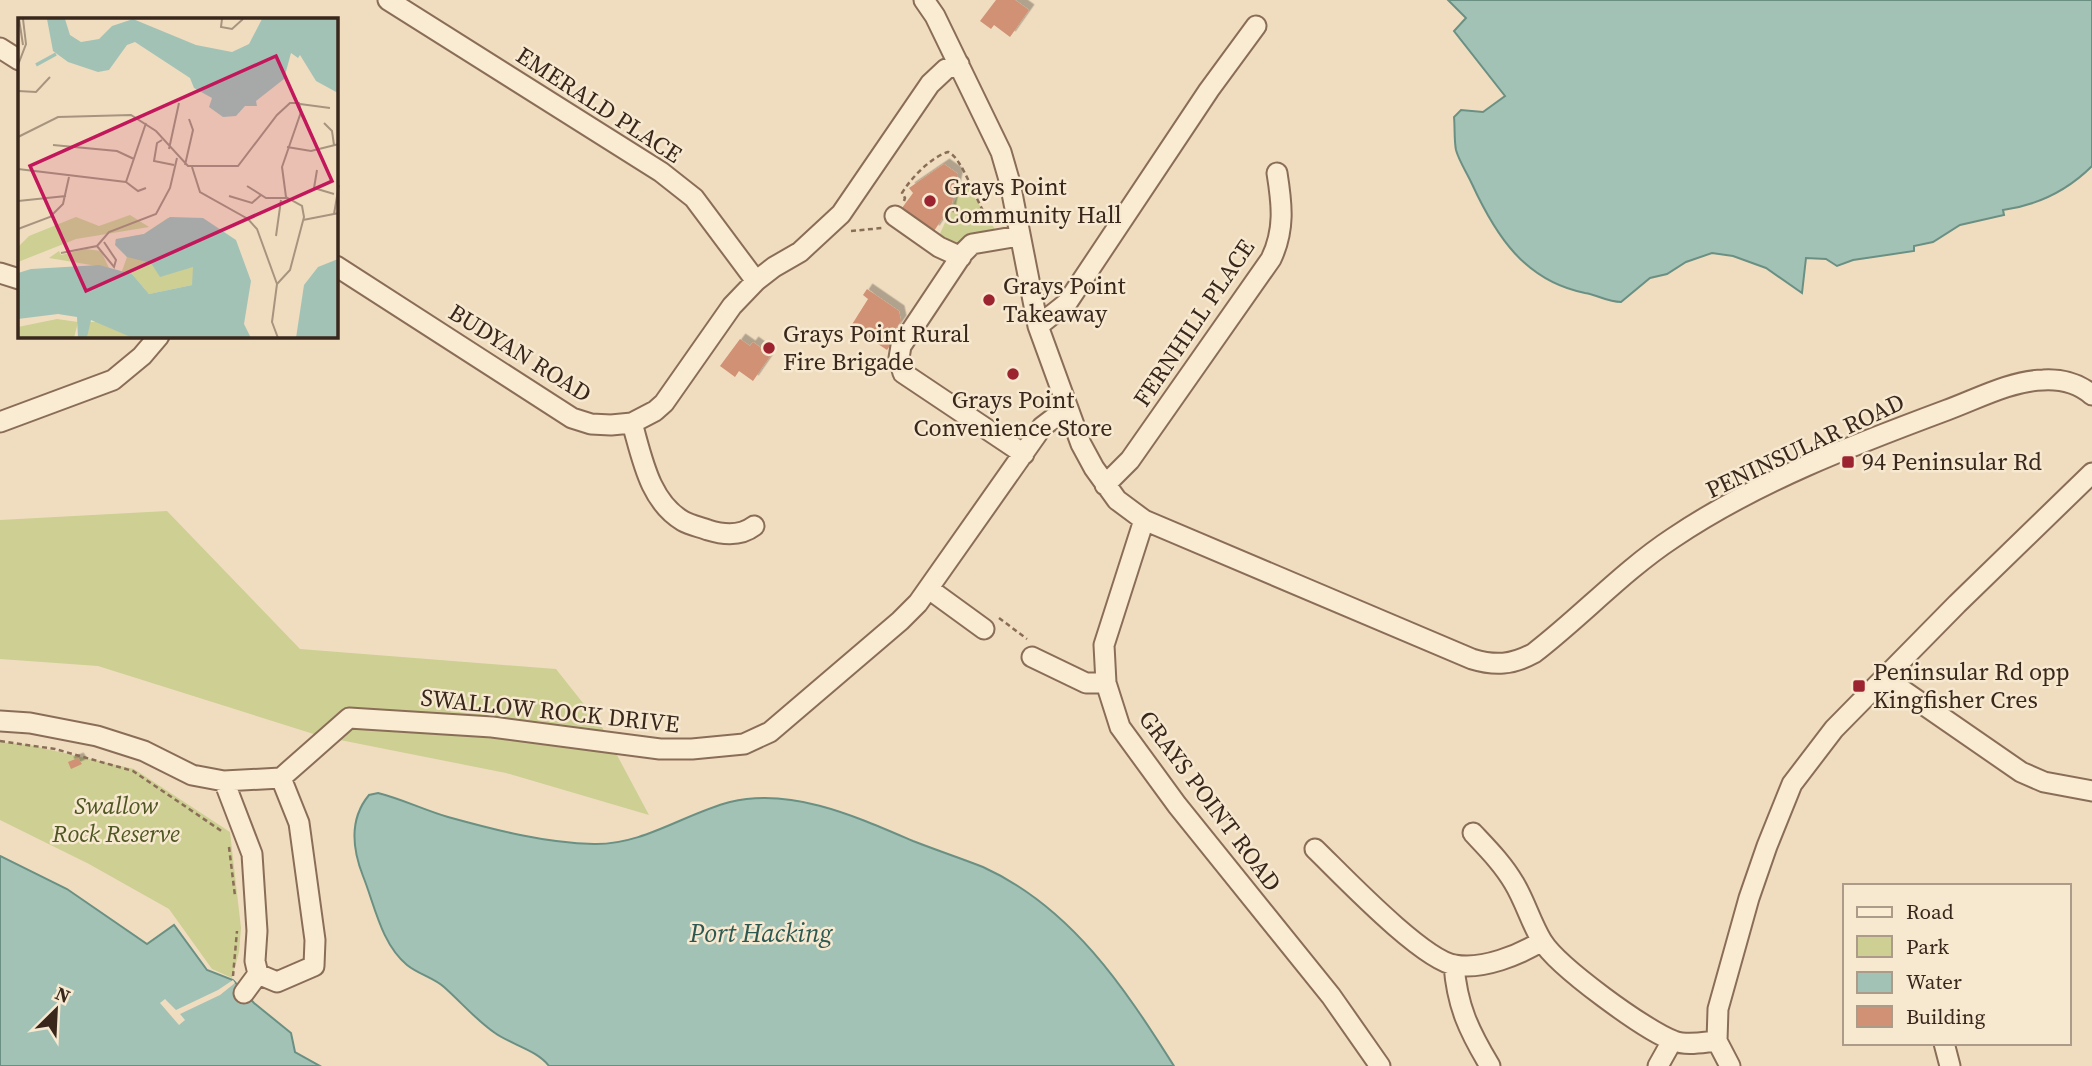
<svg xmlns="http://www.w3.org/2000/svg" width="2092" height="1066" viewBox="0 0 2092 1066" font-family="'Source Serif 4',serif">
	<defs>
		<filter id="shadow"><feDropShadow dx="5.5" dy="-5.5" stdDeviation="0" flood-color="#0004"/></filter>
	</defs>
	<rect width="100%" height="100%" fill="#f0ddc0"/>
	<!-- green -->
	<path fill="#cdcf93" d="M964,181L996,231L952,246L938,238Z
		M167,511L300,649L556,669L602,727L649,815L506,773L320,736L98,666L0,659V520Z
		M0,742L29,745L134,769L230,832L241,928L239,952L232,978L212,969L169,909L89,864L0,820Z"/>
	<!-- water -->
	<path fill="#a3c2b6" stroke="#6a9083" stroke-width="2" d="M1448,0H2092V166C2067,191 2038,205 2003,210L2004,215L1960,225L1933,242L1914,246V251L1853,260L1837,266L1826,259L1806,258L1802,293L1766,268L1733,256L1712,253L1686,262L1667,274L1650,278L1621,302C1607,302 1598,295 1585,293C1525,281 1496,236 1472,184C1467,173 1459,161 1456,150C1454,140 1455,127 1454,117L1461,110L1483,112L1505,96L1454,31L1466,18Z
		M378,793C402,799 424,810 448,817C495,830 545,843 594,844C643,845 684,814 730,802C792,787 857,817 913,841C936,850 960,858 983,867C1071,907 1124,987 1174,1066H549C537,1050 512,1045 495,1033C476,1020 461,1002 444,987C434,978 418,974 407,965C381,943 375,906 363,876C352,848 349,819 369,795Z
		M0,856L67,889L147,944L174,925L207,970L233,980L254,1003L291,1033L295,1052L320,1066H0Z"/>
	<!-- pier -->
	<path fill="#f0ddc0" d="M233,980L235,983L220,995L180,1014L185,1020L179,1025L160,1003L165,999L176,1010L218,990Z"/>
	<!-- building -->
	<path fill="#d09174" filter="url(#shadow)" d="M996,0H1015L1029,10L1010,37L994,25L991,29L980,21Z
		M944,164L958,174L949,218L944,216L934,231L902,208L913,193L909,188Z
		M867,289L899,311L901,321L892,334L896,337L887,350L851,326L868,299L863,295Z
		M740,339L750,346L753,342L771,355L753,381L739,371L735,377L720,366Z
		M78,758L82,764L71,769L68,762Z"/>
	<g fill="none" stroke-linecap="round" stroke-linejoin="round">
		<defs>
			<path id="minor" d="M388,0L661,172L694,198L756,281
				M924,0L935,16L1001,152L1010,183L1038,326L1081,444L1094,468L1117,500L1144,520L1472,659C1495,666 1512,665 1534,653C1582,616 1623,571 1673,538C1756,482 1853,445 1947,410C1977,399 2010,381 2043,380C2061,379 2078,383 2092,395
				M0,48L19,60
				M895,216L939,247L961,257
				M1019,236L972,244L963,253L901,346L899,358L903,373L1024,454
				M336,266L572,418L591,424L611,425L632,423L655,411L664,403L732,306L756,281L774,267L800,252L841,214L930,84L946,69L959,64
				M0,273L19,279
				M1038,326L1067,303L1209,90L1256,26
				M0,422L113,380L142,356L159,336
				M632,423C642,457 649,501 683,521C690,525 700,527 708,530C724,535 741,536 754,526
				M1105,485L1130,460L1271,259C1285,230 1282,204 1277,173
				M1144,520L1104,645L1106,683L1120,727L1177,805L1331,996L1380,1066
				M929,589L984,629
				M1032,657L1086,683H1106
				M1885,678L2021,772L2044,782L2092,791
				M0,721L30,723L97,736L144,751L192,775L224,781L281,778L349,718L492,727L660,749H692L744,744L770,732L900,621L918,603L1042,427L1067,408
				M224,781L252,854L257,931L255,961L258,974L277,982L314,966L315,940L299,823L281,778
				M1473,833C1488,849 1503,864 1514,883C1525,901 1531,923 1542,941C1558,967 1646,1031 1674,1041C1687,1046 1704,1042 1717,1041
				M1315,849C1341,874 1422,960 1455,965C1483,970 1519,955 1542,941
				M1454,965C1457,1006 1469,1031 1490,1066
				M244,993L258,974
				M1944,1043L1950,1066
				M1658,1066L1672,1041
				M1730,1066L1717,1041L1718,1009L1749,898L1767,846L1792,784L1834,729L1957,604L2092,473"/>
		</defs>
		<!-- minor casing -->
		<use href="#minor" stroke="#8a6d57" stroke-width="23"/>
		<!-- path -->
		<path stroke="#8a6d57" stroke-width="2.5" stroke-dasharray="5 3.5" stroke-linecap="butt" d="M904,201L905,198L902,193C911,178 931,157 948,152C963,157 978,209 991,223
			M851,231L882,228
			M999,618L1027,639
			M0,741L55,749L133,771L223,832
			M229,847L235,896
			M233,976L237,931"/>
		<!-- minor -->
		<use href="#minor" stroke="#faebd3" stroke-width="19"/>
	</g>
	<!-- markers -->
	<g fill="#9c2430" stroke="#f7e8d0" stroke-width="2.5">
		<circle cx="930" cy="201" r="7"/>
		<circle cx="989" cy="300" r="7"/>
		<circle cx="769" cy="348" r="7"/>
		<circle cx="1013" cy="374" r="7"/>
		<rect x="1841" y="455" width="14" height="14" rx="3.5"/>
		<rect x="1852" y="679" width="14" height="14" rx="3.5"/>
	</g>
	<g text-anchor="middle" stroke-width="5" stroke-linejoin="round" paint-order="stroke">
		<!-- street labels -->
		<g font-size="24" fill="#39271c" stroke="#f7e8d0">
			<text transform="translate(599 105) rotate(33)" y="8">EMERALD PLACE</text>
			<text transform="translate(1194 323) rotate(-56)" y="8">FERNHILL PLACE</text>
			<text transform="translate(520 353) rotate(32)" y="8">BUDYAN ROAD</text>
			<text transform="translate(1805 446) rotate(-25)" y="8">PENINSULAR ROAD</text>
			<text transform="translate(550 711) rotate(6)" y="8">SWALLOW ROCK DRIVE</text>
			<text transform="translate(1210 801) rotate(53)" y="8">GRAYS POINT ROAD</text>
		</g>
		<!-- poi labels -->
		<g font-size="24" fill="#39271c" stroke="#f7e8d0" text-anchor="start">
			<text x="944" y="195">Grays Point<tspan x="944" dy="28">Community Hall</tspan></text>
			<text x="1003" y="294">Grays Point<tspan x="1003" dy="28">Takeaway</tspan></text>
			<text x="783" y="342">Grays Point Rural<tspan x="783" dy="28">Fire Brigade</tspan></text>
			<text x="1013" y="408" text-anchor="middle">Grays Point<tspan x="1013" dy="28">Convenience Store</tspan></text>
			<text x="1862" y="470">94 Peninsular Rd</text>
			<text x="1873" y="680">Peninsular Rd opp<tspan x="1873" dy="28">Kingfisher Cres</tspan></text>
		</g>
		<!-- park labels -->
		<g font-size="24" font-style="italic" fill="#4e5622" stroke="#f7e8d0">
			<text x="116" y="814">Swallow<tspan x="116" dy="28">Rock Reserve</tspan></text>
		</g>
		<!-- water labels -->
		<g font-size="26" font-style="italic" fill="#2b5952" stroke="#f7e8d0">
			<text x="761" y="942">Port Hacking</text>
		</g>
	</g>
	<!-- overview -->
	<g transform="translate(18 18)">
		<rect width="320" height="320" fill="#f0ddc0"/>
		<path d="M112,197L131,209L58,221L0,244V229L11,218L58,199L81,208ZM150,200L206,233L174,267L131,276L114,256H103L109,239L97,222L126,216ZM68,231L83,233L91,250L31,240L41,233L43,237ZM39,301L60,304L56,320H0V309ZM72,301L150,320H69L72,304H78Z" fill="#cdcf93"/>
		<path d="M29,1H47L52,17L63,24L81,21L94,8L115,1L178,27L214,34L231,26L244,1H320V75L298,63L282,37L280,40L273,35L266,61L238,83L239,88H227L218,98L205,99L191,89L194,80L176,70L172,60L117,24L109,27L91,52L80,54L50,44L35,33ZM152,199L185,200L218,222L233,263L226,306L233,320H115L73,302L69,320H60L59,299L40,296L0,301V255L13,251L81,247L114,256L131,276L174,267L175,249L142,259L133,245L109,239L97,227L98,221L126,216ZM320,241V320H278L286,267L300,249Z" fill="#a3c2b6"/>
		<path fill="none" stroke="#a3c2b6" stroke-width="3.5" d="M18,47L38,36"/>
		<path fill="none" stroke="#a7947e" stroke-width="2" d="M1,1L5,27M204,1L203,9L214,11L225,1M0,47L8,26L5,1M0,73L18,74L32,59M282,86L312,90M306,105L314,113L316,127M0,119L40,99L113,97L138,113L170,148H220L259,97L272,85H281L283,94L264,149L268,179L284,188L286,199L272,252L259,266M144,122L139,125L136,143L156,147M35,127L99,133L116,141M269,129L293,133L321,126M151,131L161,85M167,147L175,112L171,101M174,149L182,174L230,201L239,211L259,266L254,304L260,320M0,151L108,164M299,152L296,170L316,176M108,164L128,105M108,164L120,173L128,170M229,168L248,180H269M211,178L234,185L243,177M0,183L48,178M316,196L321,167M285,202L321,195M0,211L32,199L45,186L51,159M258,218L263,182M79,228L96,249L98,242L86,224M43,235L79,228L91,214L138,196L152,170L159,140"/>
		<path fill="#c2185b" fill-opacity="0.15" stroke="#c2185b" stroke-width="3.5" d="M258,38L314,163L68,273L12,148Z"/>
		<rect width="320" height="320" fill="none" stroke="#39271c" stroke-width="3.5"/>
	</g>
	<!-- legend -->
	<rect x="1843" y="884" width="228" height="161" fill="#f7e8d0" stroke="#ab9b88" stroke-width="2"/>
	<rect x="1857" y="907" width="35" height="10" fill="#faebd3" stroke="#ab9b88" stroke-width="2"/>
	<text x="1906" y="919" font-size="21" fill="#39271c">Road</text>
	<rect x="1857" y="936" width="35" height="21" fill="#cdcf93" stroke="#ab9b88" stroke-width="2"/>
	<text x="1906" y="954" font-size="21" fill="#39271c">Park</text>
	<rect x="1857" y="972" width="35" height="21" fill="#a3c2b6" stroke="#ab9b88" stroke-width="2"/>
	<text x="1906" y="989" font-size="21" fill="#39271c">Water</text>
	<rect x="1857" y="1006" width="35" height="21" fill="#d09174" stroke="#ab9b88" stroke-width="2"/>
	<text x="1906" y="1024" font-size="21" fill="#39271c">Building</text>
	<!-- north arrow -->
	<g transform="translate(56 1010) rotate(24)" stroke="#f7e8d0" stroke-width="5" paint-order="stroke">
	<path d="M0-5L12 26L0 18L-12 26Z" fill="#39271c"/>
	<text y="-10" font-size="19" font-weight="bold" text-anchor="middle" fill="#39271c">N</text>
	</g>
</svg>
